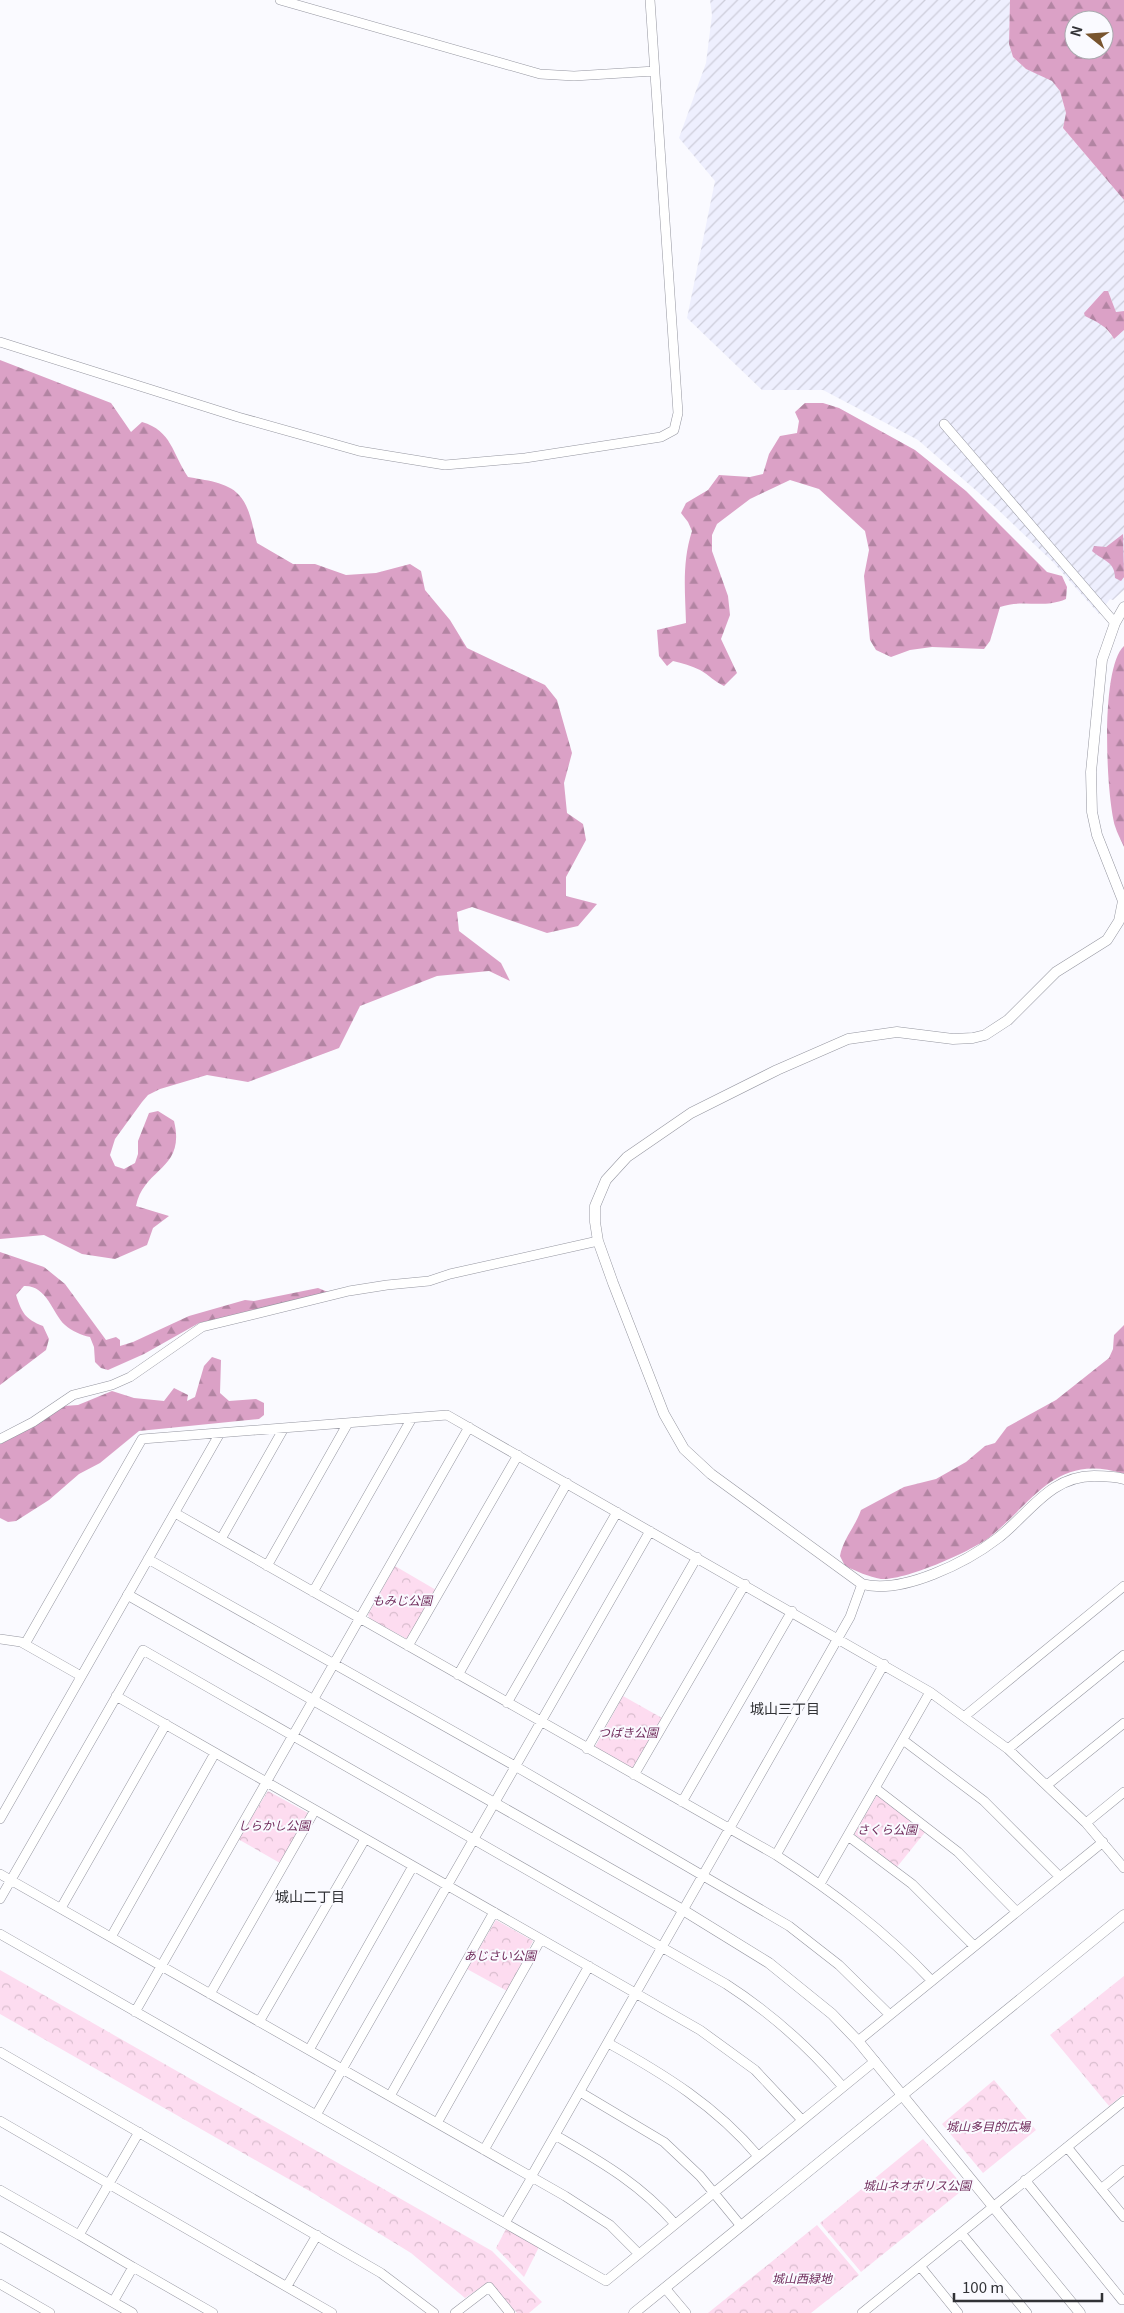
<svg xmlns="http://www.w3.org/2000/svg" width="1124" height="2313" viewBox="0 0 1124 2313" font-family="Georgia,'Noto Sans JP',serif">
	<defs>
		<pattern id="industrial-furrows" width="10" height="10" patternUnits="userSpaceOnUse" patternTransform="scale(1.25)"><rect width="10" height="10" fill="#eeeffe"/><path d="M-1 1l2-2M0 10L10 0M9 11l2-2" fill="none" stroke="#cdcdda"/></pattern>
		<pattern id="forest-firs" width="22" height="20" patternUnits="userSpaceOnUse" patternTransform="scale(1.25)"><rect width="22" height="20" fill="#dba1c6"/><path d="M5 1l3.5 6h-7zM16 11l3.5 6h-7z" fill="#b284a2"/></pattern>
		<pattern id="park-crowns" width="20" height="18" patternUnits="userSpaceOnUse" patternTransform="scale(1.25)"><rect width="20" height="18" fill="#fddcf0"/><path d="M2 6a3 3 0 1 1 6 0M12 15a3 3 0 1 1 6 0" fill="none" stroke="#d9bdce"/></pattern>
	</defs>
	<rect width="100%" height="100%" fill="#fafaff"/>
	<!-- industrial -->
	<path fill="url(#industrial-furrows)" d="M710,0H1010L1009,44L1013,57L1026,69L1052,80L1060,91L1066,113L1063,128L1124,200V311L1116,312L1108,291L1090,306L1089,318L1096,320L1103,325L1114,339L1124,330V590L1113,600L1110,599L1099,614L1053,562L994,506L918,440L823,390H762L687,318L715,181L679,138L706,63L712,15Z"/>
	<!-- forest -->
	<path fill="url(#forest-firs)" fill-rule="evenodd" d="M1010,0H1124V200L1063,128L1066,113L1060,91L1052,81L1026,69L1013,57L1009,44ZM1074,20H1104V50H1074Z
		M1104,291H1108L1116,312L1124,311V330L1114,339C1107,326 1097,322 1085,316L1084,313Z
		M0,360L111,403L131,432L142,422C172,431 172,453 188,477C204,480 228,482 239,495C250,506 253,529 257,543L293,564H315L346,575L376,573L410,564L421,571L425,590L450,620L467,648L545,685L557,700L572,753L564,783L567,813L583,824L586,840L566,877V896L597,904L578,926L547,933L472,907L457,912L459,931L501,963L510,981L489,971L437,976L360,1006L339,1048L248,1082L207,1075L160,1089L148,1095L142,1102L115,1139L110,1155L115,1166L124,1169L135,1163L138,1154V1141L149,1113L158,1111L174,1121C186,1170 144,1167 136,1206L169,1216L153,1228L147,1245L115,1259L82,1254L44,1235L0,1239Z
		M805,403H823L839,408L915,450L966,491L1047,572L1062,576L1067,587L1066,599C1043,609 1023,599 1000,607L990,641L984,649L932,647L910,650L891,657L876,650L870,640L864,576L869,550L865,531L819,489L790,480L750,499L717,524L712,535V551L728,596L730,615L721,639L737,673L724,686C715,682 709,675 700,670C692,666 682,663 673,661L667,666L659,656L657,630L686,623C685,590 682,562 692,531L688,522L681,513L686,503L708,490L719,475L750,477L763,474L769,454L780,436L797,433L799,421L795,412Z
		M1123,534L1124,577L1121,581L1115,578C1115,561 1103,561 1092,551L1094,546L1106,547Z
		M1124,646V847C1121,840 1117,833 1115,826C1106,794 1100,668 1124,646Z
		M0,1252L44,1267L65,1284L106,1340L116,1337L120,1340V1346L133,1342L189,1316L245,1300L254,1301L318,1288L328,1292L327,1295L199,1323L144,1354L108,1370L101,1368L95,1362L94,1347L90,1337C81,1335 72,1331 65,1325C52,1313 47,1285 24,1286L16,1295C22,1313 25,1319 43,1326L49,1339L46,1350L0,1385Z
		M1124,1325V1474C1057,1452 1034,1501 991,1536C973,1551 904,1581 881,1579C869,1577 856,1571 845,1566L840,1556C843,1539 855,1527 861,1510L904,1487L936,1479L966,1462L985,1446L995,1443L1007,1427L1056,1400L1109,1358L1113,1349L1114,1335Z
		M212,1357L221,1360L220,1393L229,1401L256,1399L264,1403V1415L259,1419L139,1431L100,1463L79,1474L49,1500L16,1521L8,1522L0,1518V1437L32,1417L64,1406L78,1405L112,1391L134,1398L164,1401L174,1388L188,1395L187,1401L195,1397L204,1366Z"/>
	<!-- park -->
	<path fill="url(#park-crowns)" d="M395,1566L436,1590L407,1639L370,1619L368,1615Z
		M623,1696L662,1718L632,1769L595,1747Z
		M268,1791L308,1813L280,1863L238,1839Z
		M877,1795L926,1831L897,1867L854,1834Z
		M496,1920L533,1941L507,1991L467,1969Z
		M0,1970L492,2251L542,2302L529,2313H517L489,2282L465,2298L411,2253L313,2193L0,2014Z
		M1124,1976V2094L1109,2106L1050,2035Z
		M994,2080L1036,2130L983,2173L942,2124Z
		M923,2139L965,2188L861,2272L820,2223Z
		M817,2225L859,2275L811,2313H708Z
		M506,2229L539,2247L524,2277L496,2248Z"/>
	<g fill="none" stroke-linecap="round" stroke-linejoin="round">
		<defs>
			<path id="minor" d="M280,0L540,74L574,76L655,71
				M0,342L238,417L359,451L445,465L525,458L661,437L674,430L678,413L650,0
				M944,424L1115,623
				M0,1439L33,1422L73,1395L112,1385L130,1377L202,1327L349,1291L387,1285L429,1281L450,1274L598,1241
				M175,1513L776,1855C833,1892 885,1931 932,1981
				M221,1539L284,1428
				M148,1559L515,1766L789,1926L839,1965L890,2015
				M267,1566L348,1423
				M313,1592L412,1418
				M0,1639L21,1642L81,1676
				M25,1644L142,1439L447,1415L930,1692L1008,1749L1086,1823L1124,1868
				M408,1646L518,1455
				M458,1675L567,1483
				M116,1696L700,2030L755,2070L802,2120
				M507,1703L617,1512
				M965,1716L1124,1586
				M903,1740L984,1801L1060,1877
				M587,1749L697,1557
				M1008,1749L1124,1655
				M634,1775L745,1584
				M1047,1785L1124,1723
				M875,1788L958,1852L1017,1912
				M682,1802L792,1611
				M0,1819L220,1433
				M1086,1823L1124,1792
				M848,1836L912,1884L974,1946
				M776,1855L884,1664
				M0,1874L565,2196L610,2225L639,2254
				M820,1884L930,1692
				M0,1899L143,1650L726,1984C771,2013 809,2047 843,2087
				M61,1908L166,1724
				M0,1934L606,2281L875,2061
				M111,1937L215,1753
				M210,1994L315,1810
				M135,2012L469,1427
				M259,2022L365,1839
				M858,2041L1103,1842
				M608,2043C664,2074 716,2106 758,2156
				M309,2050L413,1866
				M0,2052L381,2273L434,2313
				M580,2092L664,2142L700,2176L741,2226
				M390,2096L494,1912
				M316,2115L650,1531
				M0,2121L332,2313
				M437,2123L541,1939
				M555,2135C601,2162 639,2183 675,2224
				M1067,2147L1124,2217
				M484,2150L589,1966
				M531,2177L850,1617L862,1584
				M1025,2180L1122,2300
				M1101,2189L1124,2170
				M0,2190L79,2235
				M505,2223L532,2177
				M961,2233L1027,2313
				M920,2266L958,2313
				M133,2267L213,2313
				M0,2284L50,2313
				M287,2286L317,2235
				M665,2288L686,2313
				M113,2302L133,2267L79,2235L139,2132
				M455,2313L489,2287L510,2313
				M862,2313L1124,2101"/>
			<path id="tertiary" d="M1124,607L1115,623L1102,660L1091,772L1092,812L1097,835L1123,901L1119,921L1107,940L1056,972L1008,1020L985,1035L973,1038L953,1039L897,1032L848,1039L777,1070L691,1113L627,1157L606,1180L595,1206V1222L598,1241L613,1283L664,1414L684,1449L711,1474L862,1584C902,1595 967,1562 998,1538C1030,1513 1050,1476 1094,1476C1104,1476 1114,1476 1124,1479
				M128,1595L683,1910L769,1963L832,2014L858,2041L1080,2313
				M0,2237L132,2313
				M634,2313L1124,1915"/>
		</defs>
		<!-- minor casing -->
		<use href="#minor" stroke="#9596a0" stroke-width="10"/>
		<!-- tertiary casing -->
		<use href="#tertiary" stroke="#9596a0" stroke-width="11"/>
		<!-- minor -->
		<use href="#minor" stroke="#fff" stroke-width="9"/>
		<!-- tertiary -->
		<use href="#tertiary" stroke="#fff" stroke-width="10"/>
	</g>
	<g text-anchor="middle" stroke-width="4" stroke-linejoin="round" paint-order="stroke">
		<!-- park labels -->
		<g font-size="12" font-style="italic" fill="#702c5c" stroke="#fafaff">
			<text x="402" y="1605">もみじ公園</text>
			<text x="628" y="1737">つばき公園</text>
			<text x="274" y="1830">しらかし公園</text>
			<text x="887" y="1834">さくら公園</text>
			<text x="500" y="1960">あじさい公園</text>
			<text x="988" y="2131">城山多目的広場</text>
			<text x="917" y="2190">城山ネオポリス公園</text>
			<text x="802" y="2283">城山西緑地</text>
		</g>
		<!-- neighbourhood labels -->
		<g font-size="14" fill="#313236" stroke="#fafaff">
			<text x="785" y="1714">城山三丁目</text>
			<text x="310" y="1902">城山二丁目</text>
		</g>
	</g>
	<!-- north arrow -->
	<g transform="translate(1089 35) rotate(287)"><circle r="24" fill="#fafaff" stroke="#aaaaaf"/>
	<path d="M0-4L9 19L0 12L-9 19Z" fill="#78542e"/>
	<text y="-8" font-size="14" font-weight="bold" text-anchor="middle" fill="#313236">N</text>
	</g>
	<!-- scale -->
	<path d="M954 2293v8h148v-8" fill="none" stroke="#313236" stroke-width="2.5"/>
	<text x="962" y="2293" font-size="15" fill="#313236" stroke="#fafaff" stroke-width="4" paint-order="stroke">100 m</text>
</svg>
